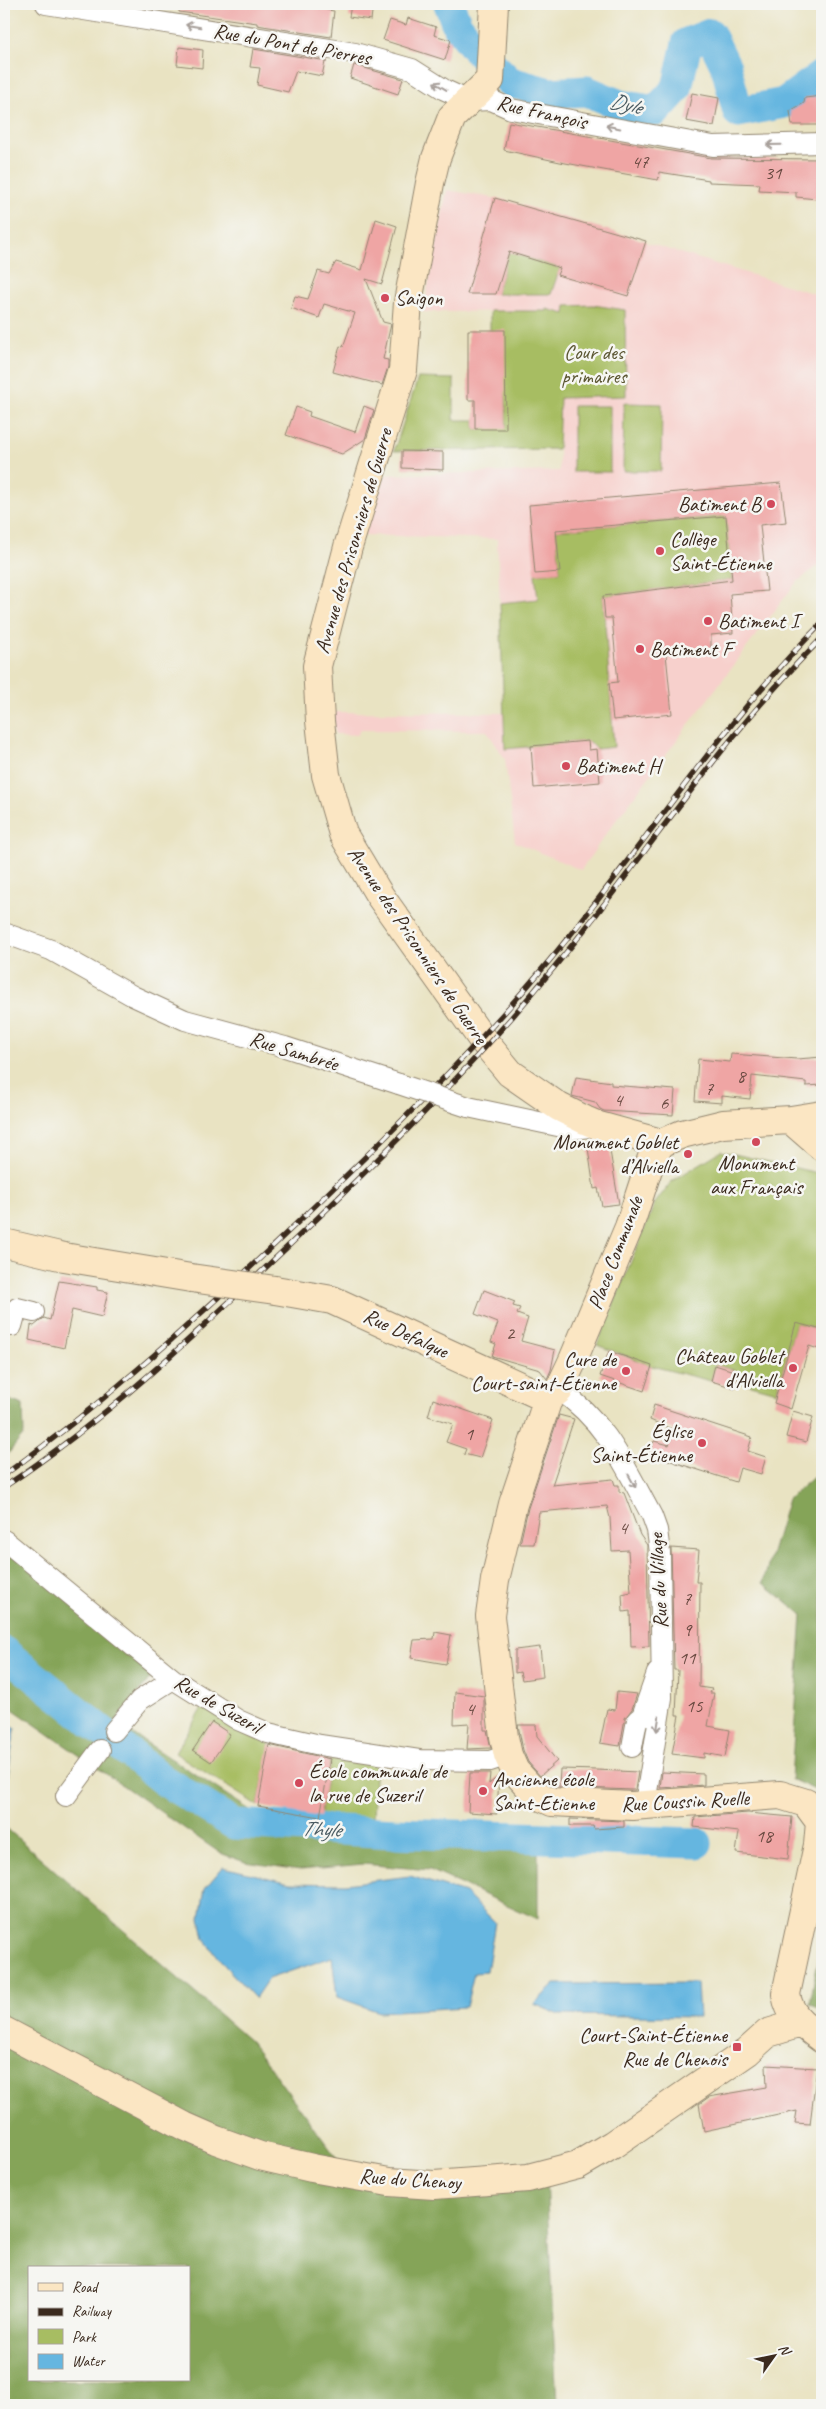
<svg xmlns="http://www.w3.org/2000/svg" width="826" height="2409" viewBox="0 0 826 2409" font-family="Caveat,sans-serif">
	<rect width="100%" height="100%" fill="#f6f6f2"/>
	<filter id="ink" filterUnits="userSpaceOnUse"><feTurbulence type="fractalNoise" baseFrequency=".02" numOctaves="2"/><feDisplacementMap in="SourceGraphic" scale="10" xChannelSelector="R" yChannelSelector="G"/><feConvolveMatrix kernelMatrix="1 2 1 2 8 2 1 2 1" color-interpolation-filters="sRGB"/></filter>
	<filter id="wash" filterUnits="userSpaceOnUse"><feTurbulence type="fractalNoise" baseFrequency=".0096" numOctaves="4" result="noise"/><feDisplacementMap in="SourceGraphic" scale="20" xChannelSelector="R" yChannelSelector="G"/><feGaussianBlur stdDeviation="1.12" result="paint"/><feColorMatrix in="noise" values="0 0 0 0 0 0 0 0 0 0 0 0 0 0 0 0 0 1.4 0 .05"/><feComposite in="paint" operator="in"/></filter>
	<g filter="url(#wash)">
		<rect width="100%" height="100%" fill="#e9e3c2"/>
		<!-- built -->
		<path fill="#f7d0cc" d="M447,190L506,200L822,296V562L795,584L608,831L581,870L515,842L505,759L487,731L359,730L358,735L335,734L333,712L505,713L497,539L363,535L386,475L559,471L560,397L547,309V311L423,312Z"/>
		<!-- green -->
		<path fill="#a7bd62" stroke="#717440" d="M509,252L560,268L551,294H496Z
			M593,305L625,310L626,396L560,398L558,449L394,451L418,378L454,379V420H475V429L506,428V399L490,330V311H547V309L565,314L566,306Z
			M624,403L662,404L661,471H623Z
			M573,406H610V472H573Z
			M726,516L732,580L603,596L614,747L597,749L588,741L505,749L500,603L538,599L535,574L560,572L556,530Z
			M721,1151L822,1174V1330L796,1323L777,1392L737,1381V1371L716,1365L711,1381L652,1366L597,1345L655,1203L672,1181Z
			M205,1703L270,1744L258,1806L175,1753Z
			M331,1756L376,1760L373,1818L320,1817Z"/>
		<!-- forest -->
		<path fill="#85a458" stroke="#60673b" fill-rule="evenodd" d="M4,1398L23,1405L24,1434L4,1459Z
			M822,1470V1793L791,1779L802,1614L763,1583L788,1499Z
			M4,1547L155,1672L115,1722L253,1812L339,1828H538V1919L430,1870L363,1864L301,1870L245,1862L220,1853L4,1703Z
			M4,1826L251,2042L347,2172L546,2178L557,2405H4ZM29,2268H189V2380H29Z
			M822,1940V2011L810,2003Z"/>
		<!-- water -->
		<path fill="#65b6e0" stroke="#50707f" d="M4,1721L15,1728L8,1776L4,1778Z
			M223,1867L290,1883L346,1884L410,1876L465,1893L495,1922L487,1972L474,1973L466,2007L379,2012L337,1997L332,1957L268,1979L255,1998L226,1967L204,1939L200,1918L205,1888Z
			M697,1983L699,2017L560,2015L534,2004L555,1984Z"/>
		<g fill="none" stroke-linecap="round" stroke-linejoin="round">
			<!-- river -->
			<path stroke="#65b6e0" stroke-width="31" d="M449,4L457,25L476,49L510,82L549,93L587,91L620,105L656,111L677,88L687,43L710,34L726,67L738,112L784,103L822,75
				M4,1652L163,1780L234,1824L394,1833L697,1843"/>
		</g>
		<g id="blocks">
			<!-- building -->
			<path fill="#efa5a4" d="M179,4H317L316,8L334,11L331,37L257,25V23L179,12Z
				M351,4H373L371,20L349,17Z
				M408,18L436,27L434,35L451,40L445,60L383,40L390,20L406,25Z
				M179,47L203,50L202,68L177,65Z
				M253,49L327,61V62H325L322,76L296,71L288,92L257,85L260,68L250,67Z
				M354,65L403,79L398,94L350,78Z
				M692,93L719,98L714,126L686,121Z
				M822,96V125H792L790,111L804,103L805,98Z
				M509,122L711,158L822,159V186L818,185L817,199L796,197V192L759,190L760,184L709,182V180L659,172L658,180L560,162L504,150Z
				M495,198L646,241L628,296L557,275L560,268L509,252L496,294H467Z
				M376,219L397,226L382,284L366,279L383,322L391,324L383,359L388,360V367L382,385L333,372L340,346L343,347L355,313L324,304L319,318L291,308L295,296L308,299L318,271L329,274L336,262L362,270Z
				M468,330H505L506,429H475V400H468Z
				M364,406L374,410L365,439L342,454L286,435L296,407L310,412L309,416L355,432Z
				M402,451L443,452V470L402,468Z
				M781,483L786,522L760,525L767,591L730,594L733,633L711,635V649L666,654L672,714L613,720L609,683L618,682L612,618H605L603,596L732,580L726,516L556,530L560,572L535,574L529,505Z
				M588,741L589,750L597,749L600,782L534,788L531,746Z
				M731,1054L797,1059L822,1057V1085L806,1086V1082L752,1076L750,1099L722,1096V1103L695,1101L698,1059L730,1062Z
				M576,1077L611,1082V1085L675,1090L673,1115L604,1111L600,1109L595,1102L572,1096Z
				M609,1145L619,1204L602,1206L598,1188L594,1189L588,1148Z
				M59,1281L97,1287V1290L108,1292L102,1317L72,1310L64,1348L29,1340L31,1325L34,1326L44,1318L50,1320Z
				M484,1290L515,1302L513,1306L520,1308L517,1314L528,1318L521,1341L555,1350L551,1370L547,1379L540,1370L492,1356L496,1344L491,1342L498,1323L475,1314Z
				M796,1323L822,1330V1350L809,1346L791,1409L774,1403Z
				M609,1351L652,1366L644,1391L600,1376Z
				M715,1365L737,1372L736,1375L738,1376L735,1388L711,1381Z
				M433,1399L493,1420L480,1458L464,1454L466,1449L446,1442L453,1424L428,1416Z
				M654,1405L752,1437L748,1451L766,1457L761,1474L740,1468L736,1482L649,1454L654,1441L669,1445L674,1430L650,1420Z
				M793,1411L813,1417L806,1442L786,1437Z
				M559,1415L574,1419L552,1485L613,1479L615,1485H619V1492L624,1493L640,1535L647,1545L649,1646L631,1647L630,1611L623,1612L622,1594L631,1592L628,1550L612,1551L610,1518L607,1506L539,1512L534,1544H520L528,1508Z
				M671,1548L699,1550L696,1582H700L699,1687L712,1689L710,1693H714L708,1726L730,1730L725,1757L704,1753V1758L672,1754L679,1715H676L678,1670H674Z
				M435,1632L451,1635L446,1664L411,1658L414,1640L434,1639Z
				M540,1647L543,1677L522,1680L520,1672L515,1673V1650Z
				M455,1692L484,1696V1730H487L491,1748L467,1749L469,1723L454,1724Z
				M617,1692L637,1694L632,1709L625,1718L620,1746L600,1743L607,1709L615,1710Z
				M212,1722L230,1734L211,1762L193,1750Z
				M518,1725H536L537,1736L557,1761L540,1776L528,1762L523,1750Z
				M269,1745L330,1759L320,1817L258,1806Z
				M560,1769L597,1770L638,1772L635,1790H632L559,1787Z
				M662,1772L704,1774V1785L660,1788Z
				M470,1773H490L489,1784L499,1776L497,1814L468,1812Z
				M748,1813L792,1817L788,1859L736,1853L739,1832L694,1827L695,1817Z
				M570,1819L624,1821V1827L594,1829L593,1826H570Z
				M766,2065L817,2068L810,2124L795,2123L797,2111L704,2131L699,2104L709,2097L767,2087Z"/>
		</g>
	</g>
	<g filter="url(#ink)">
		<use href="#blocks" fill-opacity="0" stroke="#928670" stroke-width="1"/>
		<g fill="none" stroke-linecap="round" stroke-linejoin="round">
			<defs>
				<path id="street" d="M46,4L355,53L412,69L445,90L469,101L491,100L511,109L713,146L822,143
					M4,933L51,950L133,996L185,1020L285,1047L399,1084
					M468,1107L572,1129L598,1126
					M4,1324L12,1326L17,1308L34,1312
					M559,1390C607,1422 625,1467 652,1516L657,1530L660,1553L662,1698L645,1804
					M4,1540L173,1679L238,1720L268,1733L320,1745L419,1760L490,1761L508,1755
					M114,1731L140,1700L173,1679
					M632,1747L637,1720L642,1716L657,1673
					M66,1796L100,1750"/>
				<path id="secondary" d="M494,4L490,80L452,117L436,158L430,183L408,302L403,370L348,547L317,666L320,721L326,775L343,834L380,896L482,1039L510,1073L559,1107L585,1120L599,1126L661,1143
					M791,1120L822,1147
					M4,1243L64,1257L191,1278
					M275,1290L332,1300L548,1399
					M548,1399L513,1504L495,1580L490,1616L504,1737L508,1755L515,1771L537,1795L552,1802L632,1806L780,1795L806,1803L820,1822L818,1845L786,1994C789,2016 805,2026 822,2039
					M548,1399L559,1390L573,1360L629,1227L651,1160L661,1143L682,1134L723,1124L791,1120L822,1115
					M4,2031L184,2126L216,2140L260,2156L312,2168L389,2182L434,2185L528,2178L578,2165L612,2145L747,2052L768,2033L801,2023"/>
			</defs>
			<!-- street casing -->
			<use href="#street" stroke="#928670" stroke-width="22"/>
			<!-- secondary casing -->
			<use href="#secondary" stroke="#928670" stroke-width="30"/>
			<!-- street -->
			<use href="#street" stroke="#fff" stroke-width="20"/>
			<!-- secondary -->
			<use href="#secondary" stroke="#fbe6c3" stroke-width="28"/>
			<defs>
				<path id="rail" d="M4,1475C110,1399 203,1313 297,1223C385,1139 471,1054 549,961C642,850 719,725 822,623
					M4,1487C105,1420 193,1337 281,1253C377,1162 472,1068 556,965C645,857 722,737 822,638"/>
			</defs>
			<!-- rail casing -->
			<use href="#rail" stroke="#3b2a1e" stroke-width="5.5"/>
			<!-- rail -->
			<use href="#rail" stroke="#f6f6f2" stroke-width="4" stroke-dasharray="11" stroke-linecap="butt"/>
			<defs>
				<path id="street-bridge" d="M399,1084L468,1107"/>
				<path id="secondary-bridge" d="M191,1278L275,1290"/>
			</defs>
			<!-- street-bridge casing -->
			<use href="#street-bridge" stroke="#928670" stroke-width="22" stroke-linecap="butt"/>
			<!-- secondary-bridge casing -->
			<use href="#secondary-bridge" stroke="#928670" stroke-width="30" stroke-linecap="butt"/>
			<!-- street-bridge -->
			<use href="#street-bridge" stroke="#fff" stroke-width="20"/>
			<!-- secondary-bridge -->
			<use href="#secondary-bridge" stroke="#fbe6c3" stroke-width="28"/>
		</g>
		<!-- one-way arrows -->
		<defs><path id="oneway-shaft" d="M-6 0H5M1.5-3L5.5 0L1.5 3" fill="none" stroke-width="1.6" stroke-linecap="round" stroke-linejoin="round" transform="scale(1.25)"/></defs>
		<g stroke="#a79f9a">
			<use href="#oneway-shaft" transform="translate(193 26) rotate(-170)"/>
			<use href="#oneway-shaft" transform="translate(440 86) rotate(-149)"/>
			<use href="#oneway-shaft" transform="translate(613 127) rotate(-169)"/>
			<use href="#oneway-shaft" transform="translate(774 145) rotate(179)"/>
			<use href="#oneway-shaft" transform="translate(632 1481) rotate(61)"/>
			<use href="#oneway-shaft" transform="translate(658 1724) rotate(99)"/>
		</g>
	</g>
	<!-- markers -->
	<g fill="#d1495b" stroke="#f6f6f2" stroke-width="2">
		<circle cx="385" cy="298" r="5"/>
		<circle cx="771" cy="504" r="5"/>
		<circle cx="660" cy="551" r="5"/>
		<circle cx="708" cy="621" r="5"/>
		<circle cx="640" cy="649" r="5"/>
		<circle cx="566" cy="766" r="5"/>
		<circle cx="756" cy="1142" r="5"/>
		<circle cx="688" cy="1154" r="5"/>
		<circle cx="793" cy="1368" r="5"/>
		<circle cx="626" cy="1371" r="5"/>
		<circle cx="702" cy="1443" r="5"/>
		<circle cx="299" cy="1783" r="5"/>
		<circle cx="483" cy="1791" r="5"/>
		<rect x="732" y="2042" width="10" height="10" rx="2.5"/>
	</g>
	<g text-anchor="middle" stroke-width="5" stroke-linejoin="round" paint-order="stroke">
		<!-- number labels -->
		<g font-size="19" fill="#684940">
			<text x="640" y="168">47</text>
			<text x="773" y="179">31</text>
			<text x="741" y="1082">8</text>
			<text x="709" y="1095">7</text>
			<text x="618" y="1106">4</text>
			<text x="664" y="1109">6</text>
			<text x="510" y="1339">2</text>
			<text x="469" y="1440">1</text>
			<text x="623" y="1534">4</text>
			<text x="687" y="1605">7</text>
			<text x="687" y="1636">9</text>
			<text x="687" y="1664">11</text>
			<text x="694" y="1712">15</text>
			<text x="470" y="1715">4</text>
			<text x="764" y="1842">18</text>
		</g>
		<!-- street labels -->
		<g font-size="21" fill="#3b2a1e" stroke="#f6f6f2">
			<text transform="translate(292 44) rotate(10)" y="7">Rue du Pont de Pierres</text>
			<text transform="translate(542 112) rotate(13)" y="7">Rue François</text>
			<text transform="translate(353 541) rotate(-74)" y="7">Avenue des Prisonniers de Guerre</text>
			<text transform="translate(418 945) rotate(56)" y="7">Avenue des Prisonniers de Guerre</text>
			<text transform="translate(294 1051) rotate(17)" y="7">Rue Sambrée</text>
			<text transform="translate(615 1253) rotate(-69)" y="7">Place Communale</text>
			<text transform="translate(406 1333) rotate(25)" y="7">Rue Defalque</text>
			<text transform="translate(658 1581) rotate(-93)" y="7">Rue du Village</text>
			<text transform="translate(218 1704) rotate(30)" y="7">Rue de Suzeril</text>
			<text transform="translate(685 1801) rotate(-3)" y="7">Rue Coussin Ruelle</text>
			<text transform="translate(410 2179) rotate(4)" y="7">Rue du Chenoy</text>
		</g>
		<!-- poi labels -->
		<g font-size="21" fill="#3b2a1e" stroke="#f6f6f2" text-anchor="start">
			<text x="395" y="305">Saigon</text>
			<text x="761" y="511" text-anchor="end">Batiment B</text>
			<text x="670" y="546">Collège<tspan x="670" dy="24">Saint-Étienne</tspan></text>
			<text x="718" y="628">Batiment I</text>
			<text x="650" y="656">Batiment F</text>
			<text x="576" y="773">Batiment H</text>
			<text x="678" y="1149" text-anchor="end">Monument Goblet<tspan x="678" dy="24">d’Alviella</tspan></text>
			<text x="756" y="1170" text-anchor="middle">Monument<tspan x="756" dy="24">aux Français</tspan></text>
			<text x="783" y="1363" text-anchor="end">Château Goblet<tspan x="783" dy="24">d'Alviella</tspan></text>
			<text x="616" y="1366" text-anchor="end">Cure de<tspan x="616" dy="24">Court-saint-Étienne</tspan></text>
			<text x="692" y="1438" text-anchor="end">Église<tspan x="692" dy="24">Saint-Étienne</tspan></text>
			<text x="309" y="1778">École communale de<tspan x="309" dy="24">la rue de Suzeril</tspan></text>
			<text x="493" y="1786">Ancienne école<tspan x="493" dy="24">Saint-Etienne</tspan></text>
			<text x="727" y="2042" text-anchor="end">Court-Saint-Étienne<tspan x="727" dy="24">Rue de Chenois</tspan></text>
		</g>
		<!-- park labels -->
		<g font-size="21" fill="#5b5632" stroke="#f6f6f2">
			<text x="594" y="359">Cour des<tspan x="594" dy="24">primaires</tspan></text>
		</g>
		<!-- water labels -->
		<g font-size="22" font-style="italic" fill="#4a5b62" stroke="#f6f6f2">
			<text transform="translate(626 103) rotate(14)" y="8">Dyle</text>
			<text transform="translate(321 1828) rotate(2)" y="8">Thyle</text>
		</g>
	</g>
	<!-- margin -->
	<rect width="826" height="2409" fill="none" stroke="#f6f6f2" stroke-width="20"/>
	<!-- legend -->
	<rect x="28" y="2266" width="162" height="115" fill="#f6f6f2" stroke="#aba49d"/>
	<rect x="38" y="2283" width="25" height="8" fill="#fbe6c3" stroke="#aba49d"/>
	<text x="72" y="2292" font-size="15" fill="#3b2a1e">Road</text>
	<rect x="38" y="2308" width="25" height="8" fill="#3b2a1e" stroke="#aba49d"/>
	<text x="72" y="2316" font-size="15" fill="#3b2a1e">Railway</text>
	<rect x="38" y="2329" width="25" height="15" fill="#a7bd62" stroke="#aba49d"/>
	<text x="72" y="2342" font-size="15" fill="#3b2a1e">Park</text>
	<rect x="38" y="2354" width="25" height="15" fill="#65b6e0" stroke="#aba49d"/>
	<text x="72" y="2366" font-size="15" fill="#3b2a1e">Water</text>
	<!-- north arrow -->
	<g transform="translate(774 2356) rotate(57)" stroke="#f6f6f2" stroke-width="4" paint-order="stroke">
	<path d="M0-4L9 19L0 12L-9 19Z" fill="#3b2a1e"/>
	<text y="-8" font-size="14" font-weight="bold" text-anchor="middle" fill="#3b2a1e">N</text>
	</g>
</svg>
